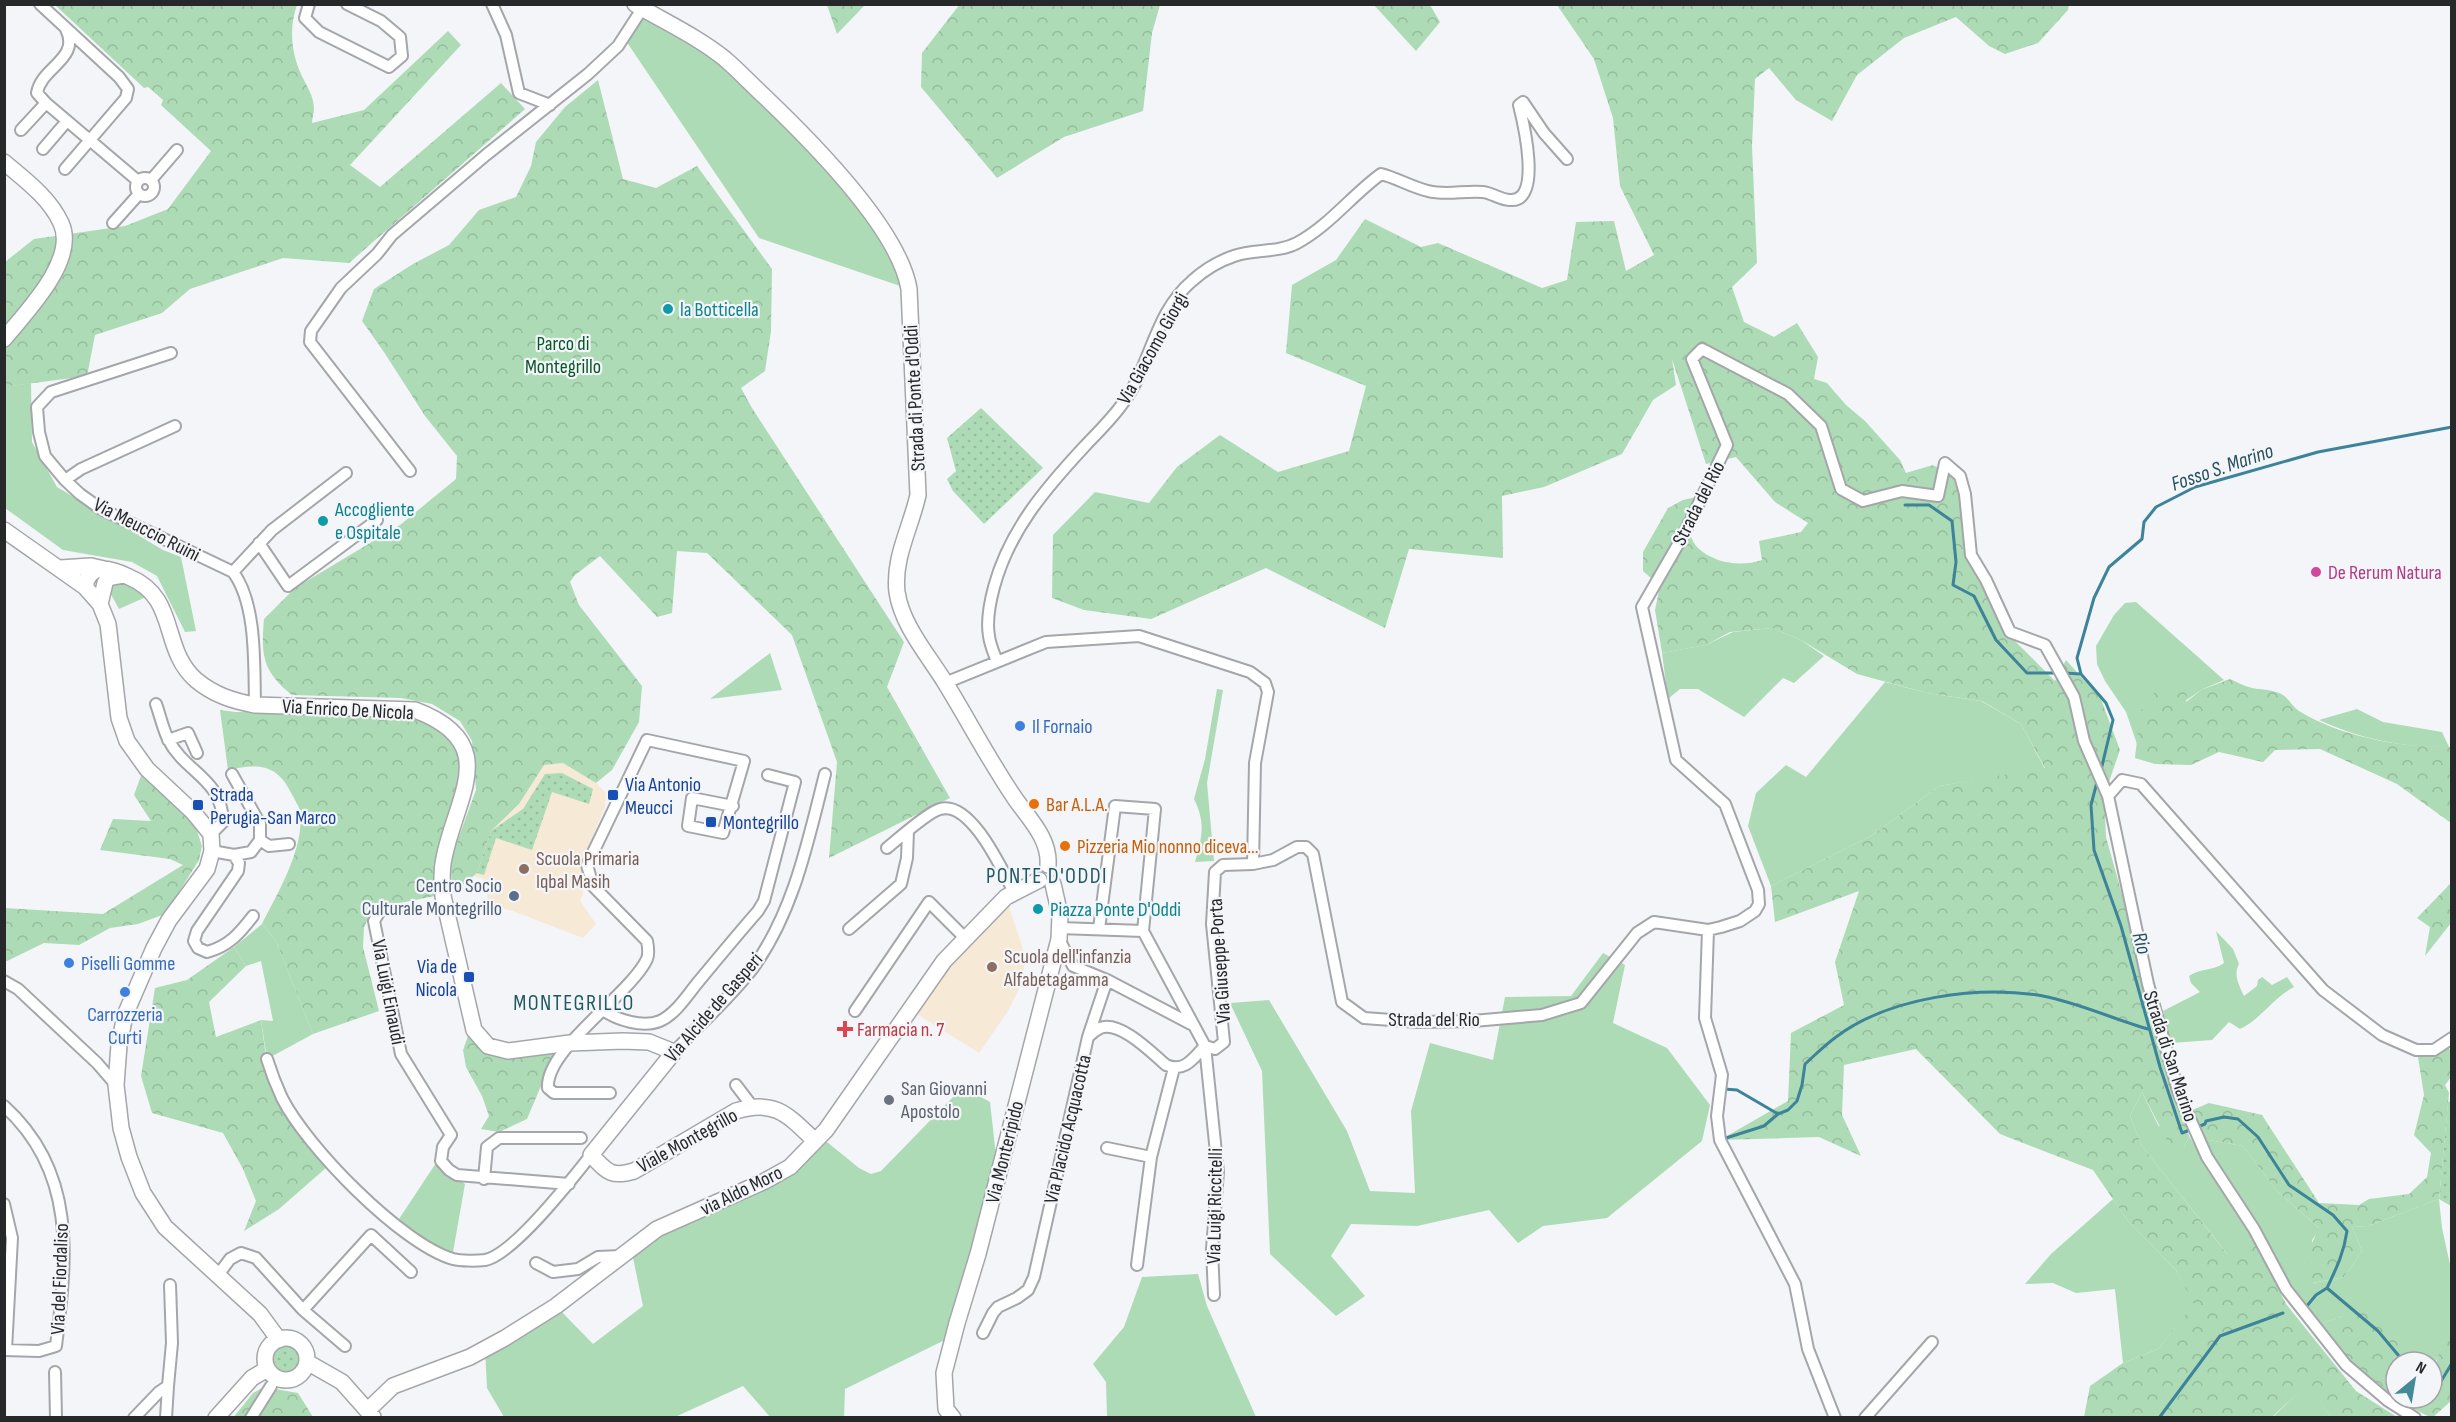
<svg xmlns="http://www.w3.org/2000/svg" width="2456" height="1422" viewBox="0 0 2456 1422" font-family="'Sofia Sans Condensed',sans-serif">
	<defs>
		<pattern id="forest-crowns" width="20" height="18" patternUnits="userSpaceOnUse" patternTransform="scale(1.5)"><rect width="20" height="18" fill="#addbb5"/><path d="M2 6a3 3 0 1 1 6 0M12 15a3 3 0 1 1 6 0" fill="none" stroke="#95bc9c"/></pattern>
		<pattern id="garden-dots" width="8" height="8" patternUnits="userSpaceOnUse" patternTransform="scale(1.5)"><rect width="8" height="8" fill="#addbb5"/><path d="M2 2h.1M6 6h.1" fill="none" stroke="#95bc9c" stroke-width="1.8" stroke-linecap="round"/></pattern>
	</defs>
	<rect width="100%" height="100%" fill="#f3f5f9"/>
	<!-- education -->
	<path fill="#f6e9d5" d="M563,763L596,783L606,793L605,807L582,861L583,894L580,901L596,924L583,938L513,911L488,905L486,880L474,876L478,873L491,831L519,804L544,765Z
		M1009,907L1025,955L1023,981L1008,1011L979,1053L917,1014L950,966L985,928Z"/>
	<!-- grass -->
	<path fill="#addbb5" d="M642,9L725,59L867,209L909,289L759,238L624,38Z
		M31,383L32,442L57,487L163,550L181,557L196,631L185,632L157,576L132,562L63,550L5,508L4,396L11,386Z
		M124,580L148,596L119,609L108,589L113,582Z
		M2136,602L2224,680L2201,690L2139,733L2137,744L2126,712L2105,681L2097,664L2096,646L2114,615L2125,603Z
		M1772,628L1801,640L1824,656L1794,683L1783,678L1744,717L1698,689H1680L1668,699L1662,653L1706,645L1733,632Z
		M770,653L782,690L710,699Z
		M1885,682L1927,693L1981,701L2021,724L2045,769L1939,786L1871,836L1771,886L1748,826L1756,793L1786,765L1806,777Z
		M1217,689L1223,690L1207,783L1214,861L1195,862C1202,837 1206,823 1194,799L1205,759Z
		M2357,709L2383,722L2442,732L2449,747C2405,748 2359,739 2319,720Z
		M262,924L276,941L313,1034L267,1059L261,1020L273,1021L261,961L246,966L234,947Z
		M2216,931L2233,949L2239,964C2233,975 2239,985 2244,996L2257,986L2258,980L2262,977L2272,985L2287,977L2294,987C2273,998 2261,1019 2240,1029L2229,1022L2212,1040L2171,1043L2163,1011L2200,992L2191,983L2189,976C2200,968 2214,971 2224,963Z
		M1603,953L1625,965L1613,1023L1667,1048L1710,1105L1702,1141L1607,1218L1543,1226L1518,1243L1489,1210L1417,1226L1351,1224L1331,1256L1365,1296L1336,1316L1270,1254L1262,1071L1230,1003L1269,1000L1347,1131L1370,1191L1415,1193L1411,1111L1430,1043L1493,1060L1505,997L1571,996Z
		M961,1086L990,1102L998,1174L953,1336L845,1389L844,1417H770L743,1386L675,1417H504L487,1388L485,1349L556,1306L593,1344L643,1306L631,1248L790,1167L827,1142L859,1168L871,1174L881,1171L954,1096Z
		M2142,1092L2158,1125L2184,1147L2189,1136L2215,1180L2253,1238L2228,1255L2142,1146L2130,1116Z
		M2203,1139L2243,1146L2277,1191L2320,1229L2312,1240L2313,1283L2344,1277L2362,1251L2352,1227L2368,1226L2439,1199L2442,1228L2451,1269L2452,1334C2437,1343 2443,1355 2432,1366V1362H2415L2343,1316L2317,1325L2292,1293L2281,1266Z
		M436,1163L465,1184L453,1252L424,1240L399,1219Z
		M2113,1199L2128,1221L2176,1270L2195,1304L2158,1349L2123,1363L2115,1289L2076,1293L2053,1283L2025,1284L2051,1254Z
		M1198,1274L1207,1306L1256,1417H1107L1106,1382L1093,1364L1124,1327L1142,1277Z
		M2307,1384L2331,1417L2272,1418Z"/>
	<!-- forest -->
	<path fill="url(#forest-crowns)" d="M960,4L1160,5L1152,33L1143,111L1064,137L997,178L921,87L922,53Z
		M55,5H297C289,27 291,52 301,74C306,85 314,96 314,109C314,113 312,119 312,123L364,110L448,31L461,45L350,165L380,187L501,83L525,109L349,263L283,258L190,289L162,313L95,335L87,376L11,386L5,396V262L34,239L125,226L168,209L211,151L161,105L163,100L148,87L144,88Z
		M827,5H865L837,34Z
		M1374,5H1430L1440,22L1416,51Z
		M1557,5H2069L2068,10L2038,43L2005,54L1989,46L1956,17L1904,38L1857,75L1832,121L1796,100L1769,68L1755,79L1752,146L1757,263L1732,287L1744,322L1774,337L1797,323L1818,357L1814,379L1827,383L1846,405L1865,421L1900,460L1906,473L1933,465L1953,476L1962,508L1966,549L1979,581L2004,630L2055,681L2066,660L2101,699L2120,750L2104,796L2106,837L2139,956L2147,1002L2189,1136L2184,1147L2170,1146L2142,1092L2130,1116L2142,1146L2227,1254L2253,1238L2286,1304L2356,1391L2397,1417H2331L2307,1385L2272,1417H2084L2090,1386L2123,1363L2158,1349L2194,1304L2176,1270L2128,1221L2093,1170L2000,1134L1916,1049L1844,1065L1842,1115L1861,1156L1819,1137L1720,1140L1788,1101L1791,1033L1844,1005L1835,962L1859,891L1775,922L1771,886L1871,836L1939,786L2045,768L2021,724L1982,701L1927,693L1857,674L1801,640L1772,628L1730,632L1706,645L1662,653L1655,610L1660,586L1643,571V552L1668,508L1683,500L1696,497L1690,510L1684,517C1688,526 1691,542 1698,548C1715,564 1742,567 1762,560L1759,541L1801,532L1808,523L1775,502L1736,457L1706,464L1672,359L1676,385L1653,400L1622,454L1544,487L1502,496L1503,558L1409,549L1385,628L1266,568L1151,619L1084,610L1052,598L1053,535L1095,492L1149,503L1177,467L1220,435L1278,472L1349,451L1366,386L1286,353L1292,285L1336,260L1365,219L1421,247L1438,243L1542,288L1567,280L1576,222L1614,221L1626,271L1654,255L1620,186L1613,118L1594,59Z
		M598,80L623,179L656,188L697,166L772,269L771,331L765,371L741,388L752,408L904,642L887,687L950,798L829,858L837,762L792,635L707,553L677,551L672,613L657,617L600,556L575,575L570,582L579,605L642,686L639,722L612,770L596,783L563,763L544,765L519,804L491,831L477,873L453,893L450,861L476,790L472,741L460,721L432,704L401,698L292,695C262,671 261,655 264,619L295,588L400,525L456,479L457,456L425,416L384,352L362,321L374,289L413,264L449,245L479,210L516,197L531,166L536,142L565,107Z
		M2230,679C2237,682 2244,686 2252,688C2262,690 2273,689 2283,695C2289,699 2293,707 2299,711C2341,737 2403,748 2451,747V823L2397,784L2320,749L2275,750L2263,762L2219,752L2191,765L2155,764L2135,758C2142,716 2132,695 2180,682L2187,692L2186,702L2201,690Z
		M220,710L235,712L413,715L451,736L464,770L436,856L440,895L380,907L370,915L364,927L363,947L379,1011L313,1034L276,941L262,924C277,894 305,848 300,812C299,805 293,797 290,791C276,763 256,764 228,770Z
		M142,773L194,822L202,846L199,860L165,914L138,924L110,928L79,945L44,943L5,962V908L103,914L183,865L170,859L100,850L113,819L151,821L134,795Z
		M2451,883V923L2425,956L2430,927L2417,918Z
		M234,947L246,966L209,1002L216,1037L261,1020L266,1057L262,1063L278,1098L327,1167L279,1209L244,1231L256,1201L243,1169L223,1133L152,1113L141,1076L155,988L187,980Z
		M469,1033C495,1067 517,1056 555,1053L527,1119L499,1132L481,1129L489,1116L482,1096L466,1067L463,1050Z
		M2448,1046L2451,1052V1077L2445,1085L2449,1093L2439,1199L2368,1226L2352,1227L2362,1251L2344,1277L2312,1283L2306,1256L2319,1228L2277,1191L2243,1146L2203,1139L2190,1111L2209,1103L2262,1115L2319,1203L2359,1205L2369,1199L2409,1194L2427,1177L2431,1153L2414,1135L2424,1095L2418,1057L2435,1054Z
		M2362,1300L2415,1362H2396V1398H2432V1366L2436,1363L2443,1339L2451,1334V1401L2432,1418L2402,1403L2367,1380L2317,1325L2343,1316Z
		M264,1387L298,1393L313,1417L233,1418L253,1393Z"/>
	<!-- garden -->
	<path fill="url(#garden-dots)" d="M981,408L1043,468L984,524L953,491L947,479L956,471L947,438Z
		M562,773L593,789L589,804L552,792L532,850L496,838L484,875L477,873L491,831L523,809L545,774Z
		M2451,1101H2452L2451,1206L2439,1199L2448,1102Z
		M272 1360a14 14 0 1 1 28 0a14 14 0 1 1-28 0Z"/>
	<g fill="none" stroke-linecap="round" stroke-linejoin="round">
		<!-- stream -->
		<path stroke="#3d8399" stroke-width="3" d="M1905,505H1929L1952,521L1956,562L1953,585L1974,596L1996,640L2027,673H2058
			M2064,673L2081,674L2106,703L2113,720L2101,770
			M2081,674L2077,658L2094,598L2109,567L2142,539L2144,522L2156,507L2195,487L2318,452L2452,427
			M2097,782L2091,805L2094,850L2121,926L2160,1067L2182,1133L2205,1124L2206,1121L2224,1117L2238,1119L2258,1137L2289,1185L2333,1215L2347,1231C2344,1253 2336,1269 2327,1288L2378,1331L2404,1362
			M1724,1089L1737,1090L1778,1114
			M1726,1138L1764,1126L1778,1114L1788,1110L1797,1101L1802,1085L1805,1064C1815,1055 1825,1045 1836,1037C1889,997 1979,985 2043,996C2079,1003 2113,1019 2148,1029
			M2306,1307L2316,1295L2327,1288
			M2432,1384L2437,1388L2452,1363
			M2159,1418L2220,1336L2283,1313"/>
		<defs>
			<path id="street" d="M40,4L119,77L128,89L126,98L65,169
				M309,4L305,18L319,32L389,67L402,56L400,37L381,21L347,4
				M492,4L506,35L519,93L550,105
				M66,29C81,59 41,67 37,93L46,103L138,181
				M21,130L46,103
				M43,149L67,121
				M136 187a9 9 0 1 1 18 0a9 9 0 1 1-18 0Z
				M151,180L177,150
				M113,223L139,194
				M171,353L51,392L37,407L39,432L45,456L65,480L80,494L101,509L233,572
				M410,471L310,342L311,331L341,288L377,254L392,235L486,155L588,74L618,46L642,9
				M65,480L81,469L175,426
				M259,543L288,586L377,520
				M997,662C994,653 990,645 989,636C986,620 990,602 994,587C1009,531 1045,489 1084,447C1097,433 1112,419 1123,403C1151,366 1154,313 1192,281C1204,270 1219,261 1234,256C1254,249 1278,253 1297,243C1329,226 1352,195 1381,174C1397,178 1411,187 1428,191C1447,196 1465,190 1483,192C1492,193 1501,200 1510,200C1543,203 1523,121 1519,105L1523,102L1544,133L1567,159
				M945,683L1046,642L1139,636L1250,672L1265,683L1268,692L1255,763L1253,864L1223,865L1215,872L1212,924L1224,1042L1215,1049L1205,1046L1143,931L1060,928
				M156,704C160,715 163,729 168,739C185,773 222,778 223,822L211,834
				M255,705C254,665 257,604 233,572L272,530L346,473
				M168,740L188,733L197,753
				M260,840L269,846L289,844
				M887,848C898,839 928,812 940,809C971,800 1002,870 1014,892
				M212,851L234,855L251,852L260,840V824L232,774
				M234,855L239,863L238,871L197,931L194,941L198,948L207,952C229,946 239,934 253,916
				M1253,864L1273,860L1297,847H1306L1313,854L1342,1002L1364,1018L1419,1022L1473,1021L1542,1015L1581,1003L1637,933L1654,922L1708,930L1721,927L1740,921L1755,911L1759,904L1758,890L1725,804L1676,760L1642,607L1684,534L1727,445L1692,359L1702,349L1788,394L1821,426L1841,489L1863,501L1902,491L1938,496L1945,463L1960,476L1965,494L1971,555L1986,580L2010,632L2045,645L2074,697L2084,741L2108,796
				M386,909L380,911L374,921L401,1054L451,1135L443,1147L441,1161L449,1170L457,1175L569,1184
				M849,929L901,884L907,858L908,831
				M1099,929L1115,806L1155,809L1143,931
				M1708,930L1705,1018L1722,1075L1717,1116L1720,1140L1795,1284L1808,1349L1835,1418
				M1059,939L1073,966L1107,980L1191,1024
				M4,981L18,989L97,1063L116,1085
				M603,1010C617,1020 643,1028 660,1021C676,1014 688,994 699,981C718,958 738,934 758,911L764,901L795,782L768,775
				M855,1011L929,902L965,938
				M1088,1037L1107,980
				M1205,1046L1218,1172L1212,1249L1214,1295
				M674,1052C700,1024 730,998 753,968C794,911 808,841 825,774
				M267,1059C271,1072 276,1085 282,1098C306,1146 401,1244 453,1259C461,1261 476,1261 485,1260C513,1255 573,1178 591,1155
				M736,1085L752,1106
				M610,1093H554L548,1088C545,1049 630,995 647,959C649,954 648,946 647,941L593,886L587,865L647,740L744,761L723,833L688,826L692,798L733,806
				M4,1106C77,1172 67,1257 56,1346L39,1351L4,1350
				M1107,1148L1151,1157
				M484,1179L487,1147L499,1138H581
				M4,1204L12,1238L6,1350
				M536,1263L553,1272L578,1269L598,1257L621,1256
				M1137,1265L1151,1157L1174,1068
				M218,1275L230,1259L241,1253L256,1258L303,1310L345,1346
				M303,1310L371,1235L411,1272
				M983,1333L993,1313L998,1307L1017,1298L1028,1290L1034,1277L1088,1037C1091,1034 1096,1030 1100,1028C1120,1020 1152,1053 1166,1065C1184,1073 1193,1059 1205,1046
				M55,1372L56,1418
				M134,1418L159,1392L168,1386L172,1343L170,1285
				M166,1418L168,1386
				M251,1418L271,1386
				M1865,1418L1932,1342
				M2415,1418L2387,1400L2346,1365L2286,1289L2254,1229L2207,1157L2179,1094L2148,984L2108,796L2122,780L2141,784L2323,990L2382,1035L2416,1050H2434L2452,1038"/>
			<path id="secondary" d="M635,4C665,22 698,37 725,59C739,71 752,85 765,97C809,139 899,229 909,289L918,495C911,527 893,558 897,592C902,626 929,656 946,684C968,720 988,758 1012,794C1026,816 1050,837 1048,865
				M4,162C25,180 49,197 61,223C78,260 26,312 4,339
				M4,530L85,587L100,604L108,624L119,718L127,741L147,769L193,812L211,834L212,851L207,869L169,920L154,948L125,1015L119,1045L116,1085L121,1128L129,1157L143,1193L165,1227L260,1314L279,1340
				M60,568L91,566L104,569
				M85,587C86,578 92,569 102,569C111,569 121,573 129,577C179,598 160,648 196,680C214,695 233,701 255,705L415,710C503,743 456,796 444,858C441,871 442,883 443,896L474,1030L488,1046L508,1051L570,1043L623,1041L649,1042L674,1052L591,1155C607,1171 610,1178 634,1171L736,1111C775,1099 788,1115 815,1141
				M100,604L105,583L108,578L124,575
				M265 1359a21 21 0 1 1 42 0a21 21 0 1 1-42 0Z
				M307,1362L342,1382L373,1417
				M368,1410L393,1386L470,1357L505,1338L556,1306L657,1229L765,1181L790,1167L826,1130L944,961L1006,897L1039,880
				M216,1418L252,1378L267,1369
				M953,1418L946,1409L944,1373L957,1323L978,1254L1059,939L1060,915L1053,884"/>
		</defs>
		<!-- street casing -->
		<use href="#street" stroke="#a4a6aa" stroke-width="14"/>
		<!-- secondary casing -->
		<use href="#secondary" stroke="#a4a6aa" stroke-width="18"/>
		<!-- street -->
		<use href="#street" stroke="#fff" stroke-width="10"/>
		<!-- secondary -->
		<use href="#secondary" stroke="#fff" stroke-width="15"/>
	</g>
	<!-- markers -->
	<g fill="#0f9aa8" stroke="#f3f5f9" stroke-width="2">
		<circle cx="668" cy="309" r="6"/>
		<circle cx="323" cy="521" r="6"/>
		<circle cx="1038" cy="909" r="6"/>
	</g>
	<circle fill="#d1479c" stroke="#f3f5f9" stroke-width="2" cx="2316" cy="572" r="6"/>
	<g fill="#3f7fe0" stroke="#f3f5f9" stroke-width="2">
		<circle cx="1020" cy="726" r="6"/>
		<circle cx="69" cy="963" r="6"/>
		<circle cx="125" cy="992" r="6"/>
	</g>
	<g fill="#1a4fb4" stroke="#f3f5f9" stroke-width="2">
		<rect x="607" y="789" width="12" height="12" rx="3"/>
		<rect x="192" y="799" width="12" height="12" rx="3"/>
		<rect x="705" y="816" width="12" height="12" rx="3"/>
		<rect x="463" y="971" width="12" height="12" rx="3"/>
	</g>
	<g fill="#e8710a" stroke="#f3f5f9" stroke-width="2">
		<circle cx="1034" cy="804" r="6"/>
		<circle cx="1065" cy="846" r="6"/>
	</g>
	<g fill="#8d6e63" stroke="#f3f5f9" stroke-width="2">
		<circle cx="524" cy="869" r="6"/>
		<circle cx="992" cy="967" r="6"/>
	</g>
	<circle fill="#5c6f8a" stroke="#f3f5f9" stroke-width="2" cx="514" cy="896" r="6"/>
	<path fill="#e0444e" stroke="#f3f5f9" stroke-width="2" d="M842 1020h6v6h6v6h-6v6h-6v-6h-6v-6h6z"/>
	<circle fill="#6b7280" stroke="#f3f5f9" stroke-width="2" cx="889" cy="1100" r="6"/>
	<g text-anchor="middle" stroke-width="4.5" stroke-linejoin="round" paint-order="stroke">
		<!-- culture labels -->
		<g font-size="20" fill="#0d838f" stroke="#f3f5f9" text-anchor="start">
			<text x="680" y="316">la Botticella</text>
			<text x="335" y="516">Accogliente<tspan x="335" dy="23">e Ospitale</tspan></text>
			<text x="1050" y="916">Piazza Ponte D'Oddi</text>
		</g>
		<!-- park labels -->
		<g font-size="20" fill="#085727" stroke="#f3f5f9">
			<text x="563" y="350">Parco di<tspan x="563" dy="23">Montegrillo</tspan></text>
		</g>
		<!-- street labels -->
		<g font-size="20" fill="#272829" stroke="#f3f5f9">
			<text transform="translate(1152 348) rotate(-61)" y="7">Via Giacomo Giorgi</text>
			<text transform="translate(914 398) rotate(-93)" y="7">Strada di Ponte d'Oddi</text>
			<text transform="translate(1698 503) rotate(-63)" y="7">Strada del Rio</text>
			<text transform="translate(147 529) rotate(27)" y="7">Via Meuccio Ruini</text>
			<text transform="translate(348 709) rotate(3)" y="7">Via Enrico De Nicola</text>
			<text transform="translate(1219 961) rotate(-94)" y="7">Via Giuseppe Porta</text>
			<text transform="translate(389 992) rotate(79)" y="7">Via Luigi Einaudi</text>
			<text transform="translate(713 1007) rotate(-49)" y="7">Via Alcide de Gasperi</text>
			<text x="1434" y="1026">Strada del Rio</text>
			<text transform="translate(2171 1056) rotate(72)" y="7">Strada di San Marino</text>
			<text transform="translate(1067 1129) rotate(-77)" y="7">Via Placido Acquacotta</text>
			<text transform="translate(687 1140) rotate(-29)" y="7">Viale Montegrillo</text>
			<text transform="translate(1004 1152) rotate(-76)" y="7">Via Monteripido</text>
			<text transform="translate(741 1190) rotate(-26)" y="7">via Aldo Moro</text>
			<text transform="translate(1214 1206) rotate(-89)" y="7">Via Luigi Riccitelli</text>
			<text transform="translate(59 1279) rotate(-88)" y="7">Via del Fiordaliso</text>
		</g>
		<!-- hotel labels -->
		<g font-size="20" fill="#b23c85" stroke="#f3f5f9" text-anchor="start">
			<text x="2328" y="579">De Rerum Natura</text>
		</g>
		<!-- shop labels -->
		<g font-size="20" fill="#366cbe" stroke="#f3f5f9" text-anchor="start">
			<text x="1032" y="733">Il Fornaio</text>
			<text x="81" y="970">Piselli Gomme</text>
			<text x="125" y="1021" text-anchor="middle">Carrozzeria<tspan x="125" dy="23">Curti</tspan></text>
		</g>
		<!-- transit labels -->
		<g font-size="20" fill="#164399" stroke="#f3f5f9" text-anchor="start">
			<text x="625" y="791">Via Antonio<tspan x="625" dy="23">Meucci</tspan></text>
			<text x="210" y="801">Strada<tspan x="210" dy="23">Perugia-San Marco</tspan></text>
			<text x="723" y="829">Montegrillo</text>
			<text x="457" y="973" text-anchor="end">Via de<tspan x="457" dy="23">Nicola</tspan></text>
		</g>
		<!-- food labels -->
		<g font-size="20" fill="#c56008" stroke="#f3f5f9" text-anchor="start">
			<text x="1046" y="811">Bar A.L.A.</text>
			<text x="1077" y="853">Pizzeria Mio nonno diceva...</text>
		</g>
		<!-- education labels -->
		<g font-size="20" fill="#785e54" stroke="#f3f5f9" text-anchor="start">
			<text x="536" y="865">Scuola Primaria<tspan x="536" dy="23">Iqbal Masih</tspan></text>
			<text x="1004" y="963">Scuola dell'infanzia<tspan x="1004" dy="23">Alfabetagamma</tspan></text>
		</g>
		<!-- service labels -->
		<g font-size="20" fill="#4e5e75" stroke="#f3f5f9" text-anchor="end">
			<text x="502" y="892">Centro Socio<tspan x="502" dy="23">Culturale Montegrillo</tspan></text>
		</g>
		<!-- health labels -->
		<g font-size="20" fill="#be3a42" stroke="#f3f5f9" text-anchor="start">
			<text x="857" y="1036">Farmacia n. 7</text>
		</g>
		<!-- worship labels -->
		<g font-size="20" fill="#5b616d" stroke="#f3f5f9" text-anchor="start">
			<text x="901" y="1095">San Giovanni<tspan x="901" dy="23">Apostolo</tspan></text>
		</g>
		<!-- water labels -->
		<g font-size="21" font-style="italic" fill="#27515f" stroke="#f3f5f9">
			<text transform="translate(2222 467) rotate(-19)" y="7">Fosso S. Marino</text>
			<text transform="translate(2142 943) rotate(74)" y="7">Rio</text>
		</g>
		<!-- quarter labels -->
		<g font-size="22" letter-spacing="1.5" fill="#205962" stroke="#f3f5f9">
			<text x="1047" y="883">PONTE D'ODDI</text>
			<text x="574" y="1010">MONTEGRILLO</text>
		</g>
	</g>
	<!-- border -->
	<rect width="2456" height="1422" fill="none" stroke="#272829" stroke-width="12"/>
	<!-- north arrow -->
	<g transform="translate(2414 1380) rotate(30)"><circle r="28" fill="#f3f5f9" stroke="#a1a3a6" stroke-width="1.5"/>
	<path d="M0-4.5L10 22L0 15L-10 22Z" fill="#458b97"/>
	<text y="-9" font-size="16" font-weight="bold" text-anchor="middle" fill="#272829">N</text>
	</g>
</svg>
